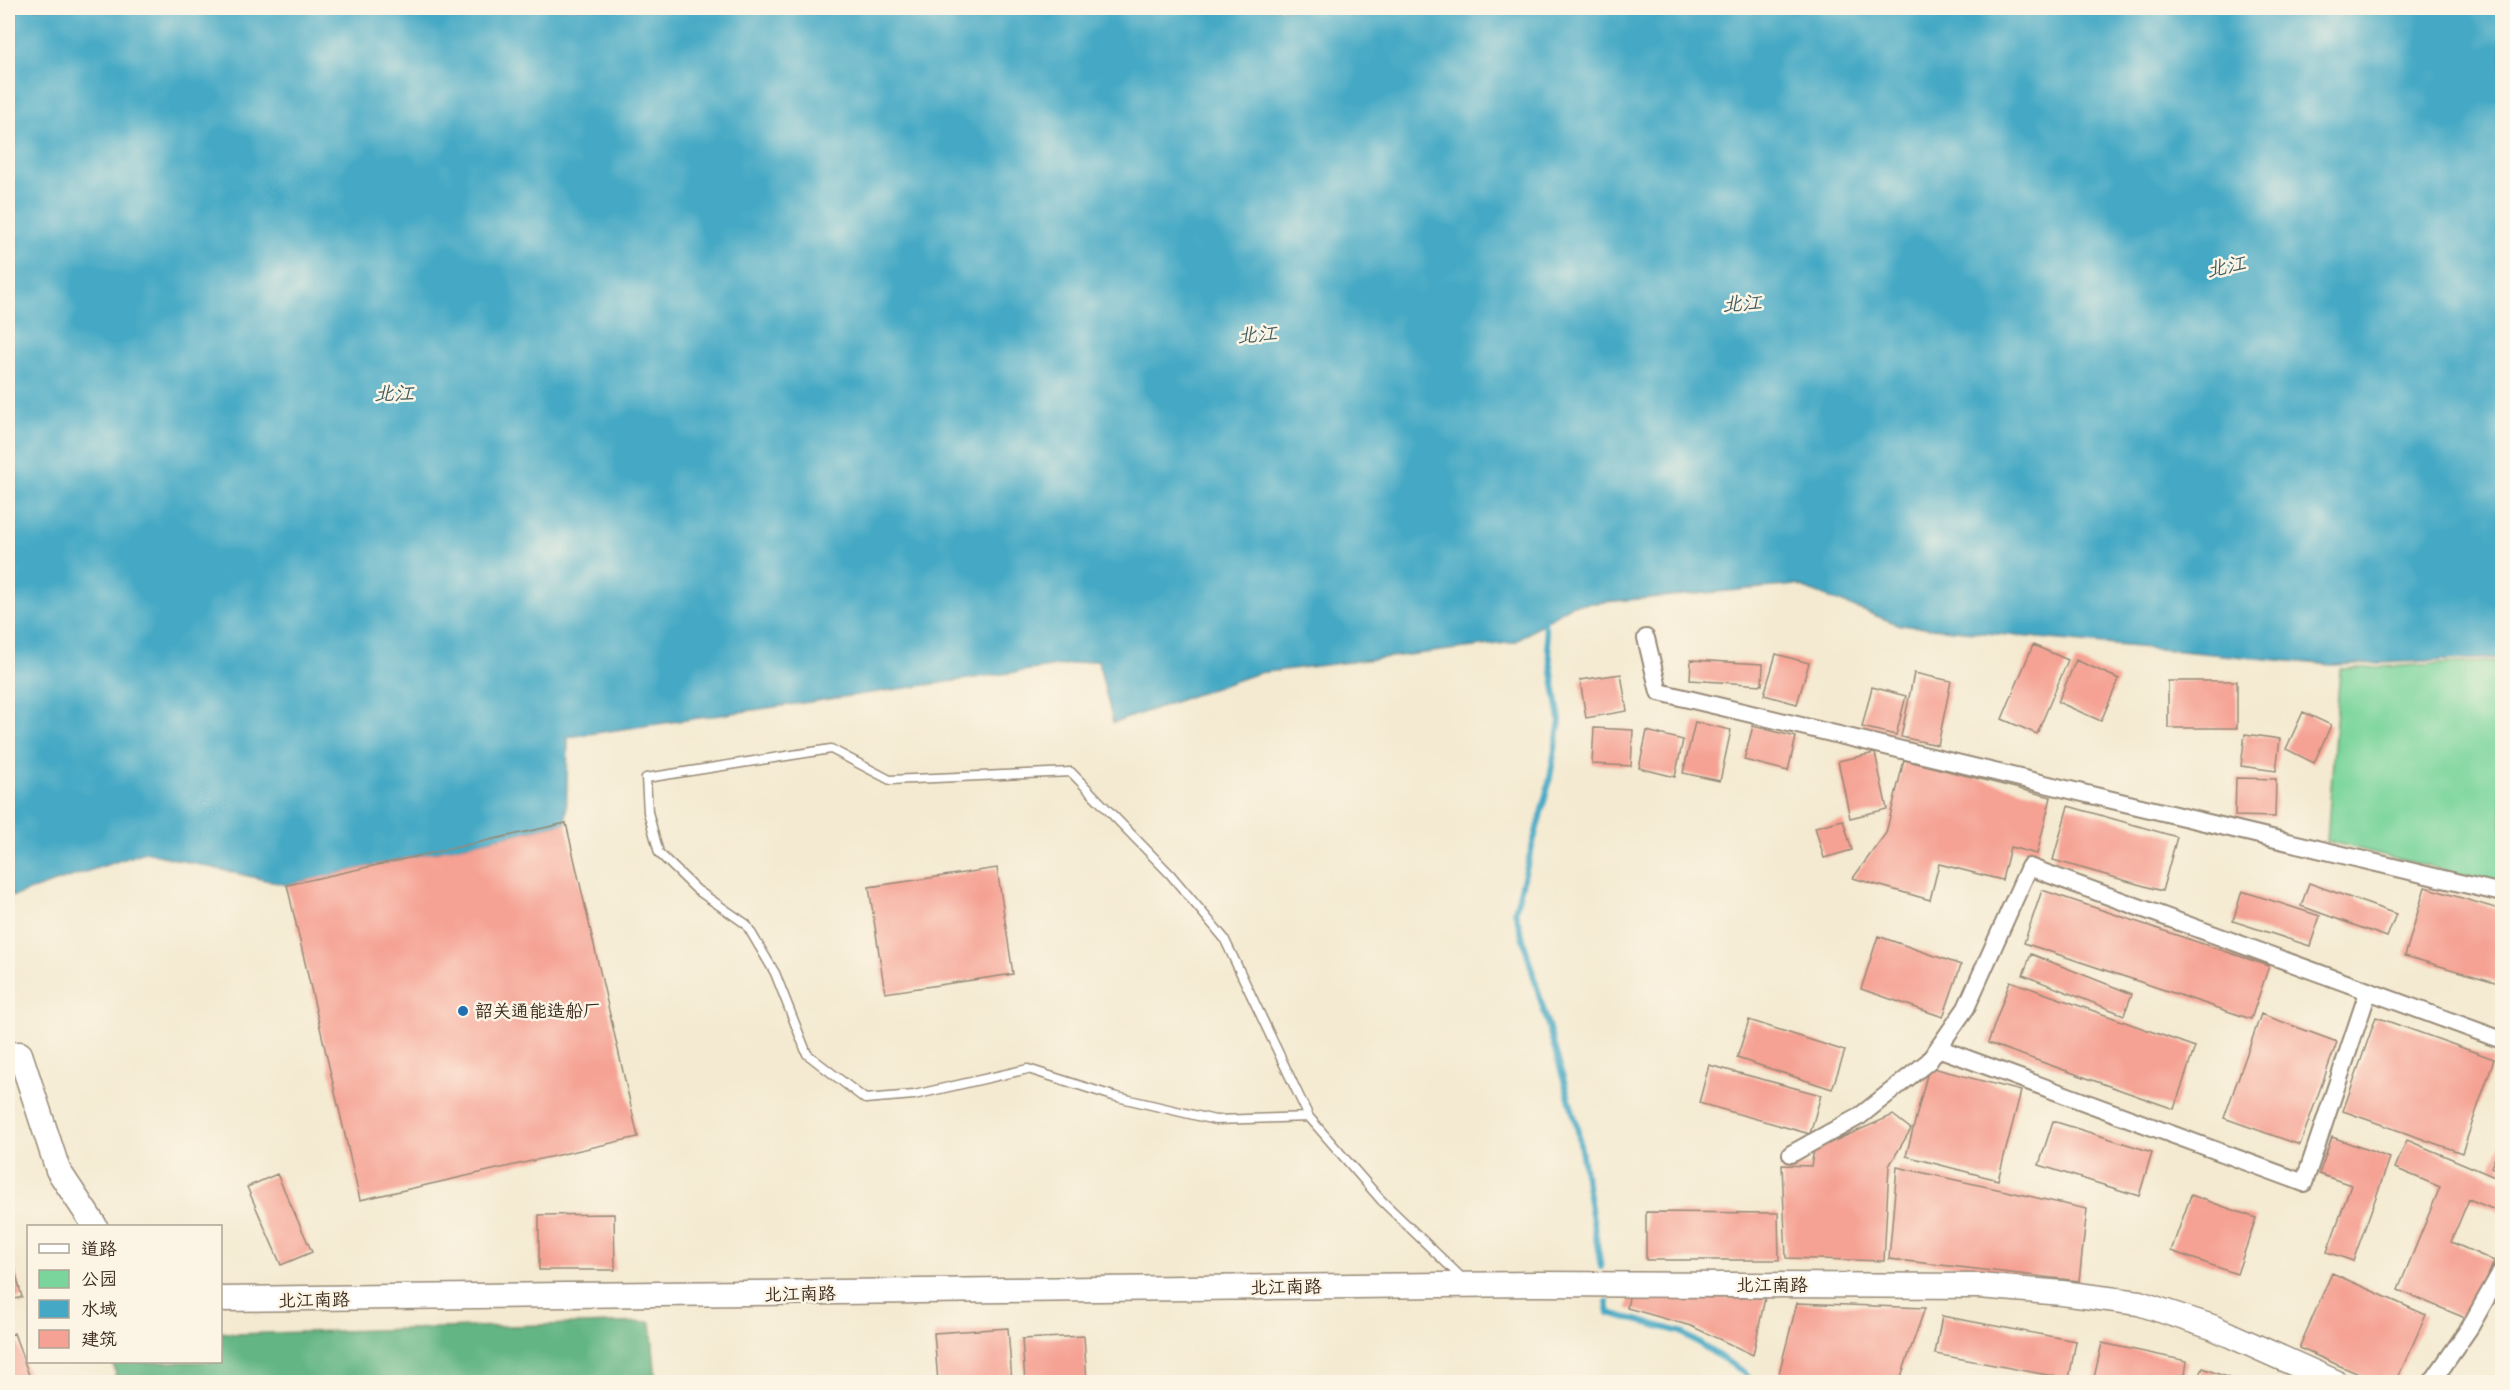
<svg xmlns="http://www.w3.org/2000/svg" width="2510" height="1390" viewBox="0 0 2510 1390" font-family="Kalam,'LXGW WenKai TC',sans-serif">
	<rect width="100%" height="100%" fill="#fcf5e5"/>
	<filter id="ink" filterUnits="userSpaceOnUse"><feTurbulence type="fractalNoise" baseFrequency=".0167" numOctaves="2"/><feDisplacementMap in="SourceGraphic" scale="12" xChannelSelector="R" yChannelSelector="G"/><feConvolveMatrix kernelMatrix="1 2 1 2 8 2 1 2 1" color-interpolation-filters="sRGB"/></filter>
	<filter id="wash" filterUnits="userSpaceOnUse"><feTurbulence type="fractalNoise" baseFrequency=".008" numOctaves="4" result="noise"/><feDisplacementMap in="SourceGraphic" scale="24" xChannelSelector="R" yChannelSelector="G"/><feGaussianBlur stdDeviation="1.35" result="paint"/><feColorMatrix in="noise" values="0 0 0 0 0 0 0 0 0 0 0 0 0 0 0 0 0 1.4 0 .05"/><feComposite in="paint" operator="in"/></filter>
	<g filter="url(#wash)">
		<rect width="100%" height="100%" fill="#f4ead1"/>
		<!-- green -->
		<path fill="#7ad59c" stroke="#5a805d" stroke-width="1.5" d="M2502,661V885L2327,841L2340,669Z"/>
		<!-- forest -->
		<path fill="#63b684" stroke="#4f7051" stroke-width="1.5" d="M651,1322L656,1382H109L116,1375L113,1362H220L221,1332L235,1334Z"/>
		<!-- water -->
		<path fill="#45a9c5" stroke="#406a72" stroke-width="1.5" d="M8,8H2502V658L2332,665L1900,625L1796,585L1571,605L1515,642L1258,673L1113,723L1098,660L568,737L566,823L287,885L145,852L8,898Z"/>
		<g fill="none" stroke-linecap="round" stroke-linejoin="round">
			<!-- stream -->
			<path stroke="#45a9c5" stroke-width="6" d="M1543,616L1560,721L1549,783L1515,911L1577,1126L1601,1267
				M1607,1302L1609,1313L1681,1332L1744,1372L1751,1382"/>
		</g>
		<g id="blocks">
			<!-- building -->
			<path fill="#f5a193" d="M2033,645L2068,660L2037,734L2002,719Z
				M1776,654L1809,663L1797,704L1764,695Z
				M1691,660L1763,664L1762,685L1690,680Z
				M2076,660L2119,679L2101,721L2058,702Z
				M1914,673L1951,681L1938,745L1901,737Z
				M1621,674L1627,711L1586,718L1580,680Z
				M2168,681H2237V728H2168Z
				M1872,687L1906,696L1896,735L1862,727Z
				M2303,712L2331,725L2314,763L2286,749Z
				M1695,722L1731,730L1720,781L1683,773Z
				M1753,726L1796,737L1788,771L1744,760Z
				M1594,728L1633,730L1631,766L1592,764Z
				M1647,731L1683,740L1675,777L1639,768Z
				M2245,734L2280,739L2276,771L2241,766Z
				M1875,753L1887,809L1850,818L1838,761Z
				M1904,760L2051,797L2037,854L2010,847L2002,880L1939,864L1930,900L1853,878L1886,833Z
				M2236,778L2276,779L2275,817L2235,816Z
				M2068,806L2177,837L2162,891L2053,860Z
				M1843,820L1852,850L1824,858L1815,827Z
				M566,823L638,1137L360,1200L287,885Z
				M997,868L1013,974L885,993L869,887Z
				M2309,883L2396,914L2387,937L2301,906Z
				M2425,887L2502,910V984L2405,956Z
				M2042,890L2269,966L2251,1019L2024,943Z
				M2242,891L2320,916L2310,946L2233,921Z
				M1878,936L1961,965L1943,1017L1861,989Z
				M2031,954L2132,994L2124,1015L2023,975Z
				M2010,981L2195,1047L2174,1109L1988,1043Z
				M2261,1014L2337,1042L2300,1145L2224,1118Z
				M2376,1017L2494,1059L2462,1153L2343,1111Z
				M1749,1020L1845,1051L1832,1089L1737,1058Z
				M1709,1065L1821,1095L1810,1134L1699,1103Z
				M1929,1067L2021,1091L1998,1180L1906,1156Z
				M1893,1115L1911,1129L1889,1166L1884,1261L1786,1258L1782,1165L1811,1166L1814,1150Z
				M2053,1121L2152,1152L2139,1196L2039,1165Z
				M2332,1137L2390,1158L2353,1261L2327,1252L2351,1185L2319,1174Z
				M2407,1140L2502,1180V1213L2469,1199L2451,1242L2494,1261L2470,1320L2398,1290L2440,1187L2395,1168Z
				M2502,1141V1172L2491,1167Z
				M1897,1167L2087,1209L2079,1281L1889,1259Z
				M277,1174L312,1252L281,1265L247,1187Z
				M2191,1195L2256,1218L2237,1274L2171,1251Z
				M1646,1212L1778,1213L1779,1260H1646Z
				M614,1214L615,1270H539V1215Z
				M8,1244L22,1297L8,1301Z
				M2332,1273L2426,1315L2396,1382H2377L2299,1348Z
				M1629,1297L1765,1298L1753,1355L1691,1326L1627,1308Z
				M1797,1303L1925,1308L1899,1382H1784L1778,1377Z
				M1942,1316L2076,1341L2069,1379L1935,1354Z
				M1008,1328L1012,1382H938L934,1333Z
				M14,1333L30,1378L18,1382H8V1336Z
				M1084,1336L1087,1382H1025L1022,1339Z
				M2102,1343L2187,1361L2184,1382H2093Z
				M2203,1368L2234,1380L2233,1382H2197Z"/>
		</g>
	</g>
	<g filter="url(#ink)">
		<use href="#blocks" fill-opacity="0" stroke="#988a78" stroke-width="1.5"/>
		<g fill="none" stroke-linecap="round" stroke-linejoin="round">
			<defs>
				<path id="lane" d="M1309,1117L1215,1120L1113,1096L1028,1069L914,1095L865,1099L807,1054L775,973L746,924L697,890L659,853L648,812L646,778L831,749L890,780L1071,772L1170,874L1224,938L1309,1117L1381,1200L1464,1280"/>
				<path id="street" d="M1646,638L1659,692L2502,893
					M1938,1048L2304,1183L2368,992
					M1791,1154L1860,1116L1929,1061L1966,1008L2029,867L2502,1040
					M2432,1382L2470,1327L2502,1270"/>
				<path id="secondary" d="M8,1055L20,1054L58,1170L95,1226
					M220,1299L1535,1284L1979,1286L2062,1293L2139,1303L2212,1327L2335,1382"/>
			</defs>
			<!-- lane casing -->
			<use href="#lane" stroke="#988a78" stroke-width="11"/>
			<!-- street casing -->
			<use href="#street" stroke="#988a78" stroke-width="20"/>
			<!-- secondary casing -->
			<use href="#secondary" stroke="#988a78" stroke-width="27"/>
			<!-- lane -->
			<use href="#lane" stroke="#fff" stroke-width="8"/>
			<!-- street -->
			<use href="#street" stroke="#fff" stroke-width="16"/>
			<!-- secondary -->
			<use href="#secondary" stroke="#fff" stroke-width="24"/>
		</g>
	</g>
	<!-- markers -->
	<circle fill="#1f6fb2" stroke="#fcf5e5" stroke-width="2" cx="463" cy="1011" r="6"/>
	<g text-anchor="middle" stroke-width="5" stroke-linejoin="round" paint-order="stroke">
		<!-- poi labels -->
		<g font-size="18" fill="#3b2a1e" stroke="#fcf5e5" text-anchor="start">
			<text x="475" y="1017">韶关通能造船厂</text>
		</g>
		<!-- street labels -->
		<g font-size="18" fill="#3b2a1e" stroke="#fcf5e5">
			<text x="1772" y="1291">北江南路</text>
			<text transform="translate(1286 1287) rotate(-1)" y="6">北江南路</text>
			<text transform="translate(800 1294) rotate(-1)" y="6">北江南路</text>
			<text transform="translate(314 1300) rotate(-1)" y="6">北江南路</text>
		</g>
		<!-- water labels -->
		<g font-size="20" font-style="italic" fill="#3f5d61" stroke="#fcf5e5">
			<text transform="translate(2226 266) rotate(-11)" y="7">北江</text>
			<text transform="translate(1742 303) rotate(-3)" y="7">北江</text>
			<text transform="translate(1257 334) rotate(-4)" y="7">北江</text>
			<text x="394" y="400">北江</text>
		</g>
	</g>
	<!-- margin -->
	<rect width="2510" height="1390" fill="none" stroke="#fcf5e5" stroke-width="30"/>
	<!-- legend -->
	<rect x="27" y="1225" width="195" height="138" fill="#fcf5e5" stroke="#afa495" stroke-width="1.5"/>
	<rect x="39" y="1244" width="30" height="9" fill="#ffffff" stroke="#afa495" stroke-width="1.5"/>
	<text x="81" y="1255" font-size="18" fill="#3b2a1e">道路</text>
	<rect x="39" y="1270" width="30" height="18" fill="#7ad59c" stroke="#afa495" stroke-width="1.5"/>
	<text x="81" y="1285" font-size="18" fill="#3b2a1e">公园</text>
	<rect x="39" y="1300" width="30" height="18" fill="#45a9c5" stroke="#afa495" stroke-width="1.5"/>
	<text x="81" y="1315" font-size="18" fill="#3b2a1e">水域</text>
	<rect x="39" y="1330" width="30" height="18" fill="#f5a193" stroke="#afa495" stroke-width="1.5"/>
	<text x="81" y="1345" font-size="18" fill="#3b2a1e">建筑</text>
</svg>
